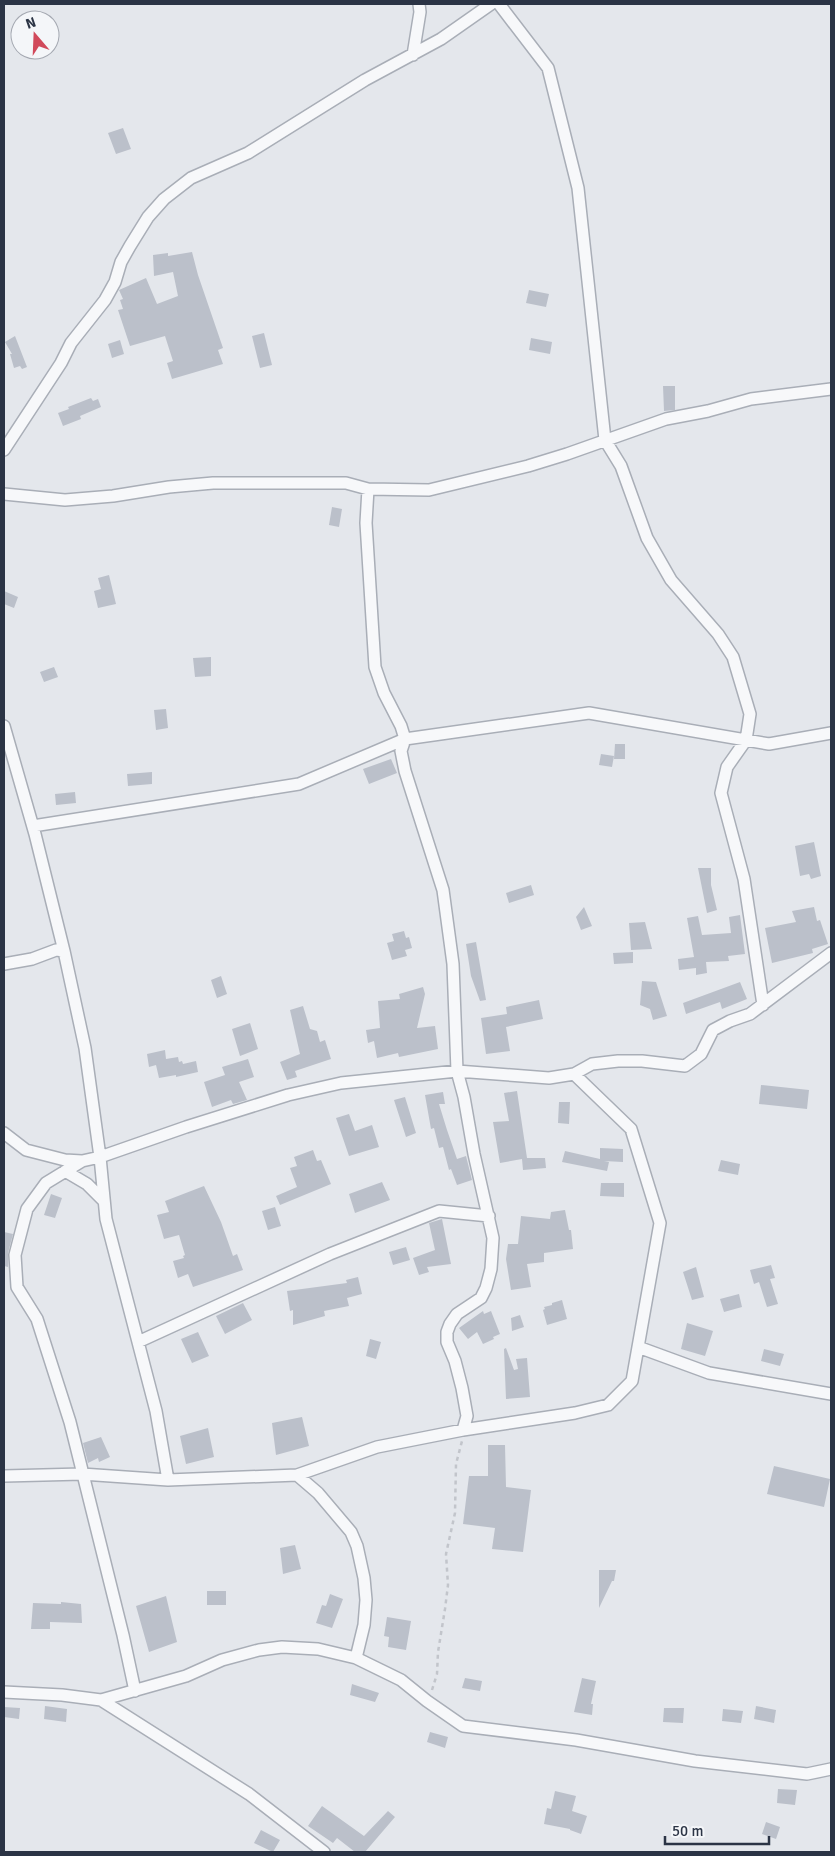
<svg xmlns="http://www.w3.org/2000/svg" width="835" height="1856" viewBox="0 0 835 1856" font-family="Signika,sans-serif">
	<rect width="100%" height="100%" fill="#e4e7ec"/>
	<!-- building -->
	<path fill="#bbc0ca" d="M123,128L131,149L116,154L108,133Z
		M192,252L198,275L223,348L218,350L223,364L172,379L167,363L173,361L165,336L130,346L118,310L123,309L120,300L123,299L119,290L146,278L157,304L178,296L173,272L154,276L153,255L168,253V256Z
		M529,290L549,294L546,307L526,303Z
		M264,333L272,365L260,368L252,336Z
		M15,336L27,367L22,369L20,366L14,368L10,354H12L5,342Z
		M531,338L552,342L550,354L529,350Z
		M120,340L124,354L112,358L108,344Z
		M663,386H675V410L664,411Z
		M91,398L93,401L98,399L101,407L80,416L81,419L63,426L58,413L69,409L68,407Z
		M332,507L342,509L339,527L329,525Z
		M109,575L116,604L98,608L94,591L101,589L98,578Z
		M4,591L18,597L14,608L4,604Z
		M211,657V676L195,677L193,658Z
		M54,667L58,677L44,682L40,672Z
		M166,709L168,728L156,730L154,710Z
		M615,744H625V759H614Z
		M601,754L614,756L612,767L599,765Z
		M391,759L397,773L369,784L363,769Z
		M152,772V784L128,786L127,774Z
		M75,792L76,803L56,805L55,794Z
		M814,842L821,876L811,879L809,874L800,876L795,846Z
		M698,868H711V885L717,910L707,913Z
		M531,885L534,895L509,903L506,893Z
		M584,907L592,926L581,930L576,917Z
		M814,907L817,921L820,920L828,944L812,949L813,953L772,963L765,928L796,922L792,911Z
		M740,915L745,954L728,956L729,961L706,962L707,973L696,975V968L679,970L678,959L694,957L687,918L698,916L702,935L731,933L729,917Z
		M645,922L652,949L631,950L629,923Z
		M404,931L406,938L409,937L412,948L405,950L407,956L392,960L387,943L394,941L392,934Z
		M476,942L486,1000L480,1001L471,976L466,944Z
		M633,952V963L614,964L613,953Z
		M221,976L227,994L217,998L211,980Z
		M642,981L656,982L667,1016L653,1020L650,1009L640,1005Z
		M740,982L747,999L722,1009L720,1002L686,1014L683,1003Z
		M423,987L425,994L417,1028L435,1026L438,1049L399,1057L398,1053L377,1058L374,1041L368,1043L366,1030L380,1028L378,1001L400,999L399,994Z
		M539,1000L543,1019L506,1027L510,1051L486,1054L481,1018L507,1014L506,1007Z
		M303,1006L310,1029L317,1031L320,1042L325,1040L331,1059L295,1071L297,1077L287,1080L280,1062L300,1054L290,1010Z
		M250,1023L258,1049L240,1056L232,1029Z
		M165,1050L166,1059L178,1057L179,1062L182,1061L183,1064L196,1061L198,1072L176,1077V1075L159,1078L156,1065L149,1067L147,1054Z
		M248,1059L254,1077L239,1082L247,1100L233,1104L231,1100L212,1107L204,1082L225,1075L222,1067Z
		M761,1085L809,1090L807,1109L759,1104Z
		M517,1091L527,1158H545L546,1168L523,1170L522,1159L500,1163L493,1122L509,1121L504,1093Z
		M443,1092L445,1104H439L447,1130L457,1159L466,1156L472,1180L457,1185L451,1169L449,1170L443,1147L439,1148L434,1128L431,1129L425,1095Z
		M405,1097L416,1133L406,1137L394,1100Z
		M559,1102H570L569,1124L558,1123Z
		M349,1114L355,1131L372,1125L379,1147L349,1156L336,1118Z
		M600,1148L623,1149V1162L604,1161L609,1162L607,1171L562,1162L565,1151L600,1159Z
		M313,1150L317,1161L321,1160L331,1184L280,1205L276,1196L297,1187L290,1168L297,1166L294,1157Z
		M721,1160L740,1164L738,1175L718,1171Z
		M382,1182L390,1200L355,1213L349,1194Z
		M601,1183H624V1197L600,1196Z
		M204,1186L221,1222L233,1256L237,1254L243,1270L193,1287L188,1274L178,1278L173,1261L184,1258L183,1256L185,1255L179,1235L164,1239L157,1215L169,1212L165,1201Z
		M51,1194L62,1198L55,1218L44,1215Z
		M275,1207L281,1226L268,1230L262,1211Z
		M565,1210L569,1230H571L573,1249L544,1253V1262L527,1264L531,1287L511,1290L506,1259L508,1244H518L521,1216L550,1219L551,1212Z
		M442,1219L451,1264L427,1267L429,1272L419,1275L413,1258L435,1250L429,1223Z
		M4,1232L13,1234L8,1253V1267L4,1266Z
		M406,1247L410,1260L393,1265L389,1252Z
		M771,1265L775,1278L770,1279L778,1304L767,1307L759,1282L754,1284L750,1270Z
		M696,1267L704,1297L692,1300L683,1272Z
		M358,1277L362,1294L347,1298L349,1306L324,1311L325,1316L293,1325V1310L290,1311L287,1291L347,1283L346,1280Z
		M739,1294L742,1307L724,1312L720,1299Z
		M562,1300L567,1319L547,1325L543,1310L545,1309L544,1307L552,1305V1303Z
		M243,1303L252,1320L225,1334L216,1316Z
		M483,1311L484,1314L491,1311L500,1334L493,1337L494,1339L483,1344L477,1332L468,1339L459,1328Z
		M520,1315L524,1327L512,1331L511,1318Z
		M687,1323L713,1331L705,1356L681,1349Z
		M198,1332L209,1356L192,1363L181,1339Z
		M370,1339L381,1342L376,1359L366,1356Z
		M506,1348L514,1370L518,1369L516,1359L527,1358L530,1397L506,1399L504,1349Z
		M764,1349L784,1354L780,1366L761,1361Z
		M302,1417L309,1446L276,1455L272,1423Z
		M208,1428L214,1457L186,1464L180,1436Z
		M101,1437L110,1457L99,1462L98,1458L88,1463L83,1443Z
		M488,1445H505L506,1487L531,1490L523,1552L492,1549L495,1528L463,1524L469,1476H488Z
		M774,1466L830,1479L824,1507L767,1494Z
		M295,1545L301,1569L283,1574L280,1548Z
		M599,1570H616L614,1581H612L599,1608Z
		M207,1591H226V1605H207Z
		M330,1594L343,1599L332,1628L316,1623L322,1605L326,1606Z
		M166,1596L177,1642L149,1652L136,1606Z
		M61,1602L81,1604L82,1623L50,1622V1629H31L33,1603L61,1604Z
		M387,1617L411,1621L406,1650L388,1647L389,1637L384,1636Z
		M465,1678L482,1681L480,1691L462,1688Z
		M582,1678L596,1681L591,1704H593L592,1715L574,1712Z
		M352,1684L379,1693L375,1702L350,1695Z
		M45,1706L67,1709L66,1722L44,1719Z
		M756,1706L776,1710L774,1723L754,1719Z
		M4,1707L20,1708L19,1719L4,1717Z
		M664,1708H684L683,1723L663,1722Z
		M723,1709L743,1711L741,1723L722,1721Z
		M430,1732L448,1737L445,1748L427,1742Z
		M778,1789L797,1790L795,1805L777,1803Z
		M555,1791L576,1796L572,1811L587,1816L581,1834L570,1830V1829L544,1824L547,1808L551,1809Z
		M322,1806L364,1836L388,1811L395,1817L365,1852H355L337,1838L333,1843L308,1826Z
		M766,1822L780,1827L776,1839L762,1834Z
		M261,1830L280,1840L273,1852L254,1843Z"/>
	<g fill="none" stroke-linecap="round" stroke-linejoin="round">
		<defs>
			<path id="street" d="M499,4L548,68L578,188L605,440L621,466L647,538L671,580L718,634L733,657L750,714L746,740L727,767L721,793L744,879L763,1005
				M413,55L420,12L419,4
				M4,450L61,363L71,343L105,300L115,282L121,262L130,246L148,217L164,199L191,178L248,153L365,80L441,39L491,4
				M368,489L366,523L375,667L384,693L401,726L405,739L401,751L405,771L443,890L453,964L457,1071L464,1097L474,1154L493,1238L491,1269L486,1288L481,1298L457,1314L450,1324L447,1332V1342L455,1361L462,1388L467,1416L463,1430
				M4,494L65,500L113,496L169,487L213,483H346L368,489L429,490L528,466L567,454L666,419L708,411L751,399L831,389
				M4,726L35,834L64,951
				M33,826L299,784L405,739L589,713L769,744L831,733
				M4,964L32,959L56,950L64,951L85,1048L100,1157L106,1219L156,1411L168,1480L297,1475L318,1493L351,1532L357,1546L364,1578L366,1600L364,1625L356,1658
				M4,1133L26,1150L65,1160L82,1161L100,1157L186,1127L288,1095L341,1083L457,1071L549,1078L574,1074L592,1064L618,1061H642L685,1066L701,1054L713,1030L730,1021L750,1014L831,953
				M82,1161L46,1183L27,1209L15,1255L17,1287L37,1319L70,1422L123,1635L135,1691
				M65,1171L87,1184L104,1201
				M138,1342L330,1254L439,1211L489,1216
				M638,1347L709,1373L831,1394
				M297,1475L377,1447L463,1430L575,1413L608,1405L632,1381L660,1223L631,1129L574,1074
				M4,1476L82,1474L168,1480
				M4,1692L62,1695L101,1700L249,1794L324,1852
				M101,1700L186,1676L222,1660L259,1650L282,1647L318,1649L356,1658L401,1680L427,1701L463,1726L576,1740L695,1761L807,1774L831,1769"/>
		</defs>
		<!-- street casing -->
		<use href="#street" stroke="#a9aeb7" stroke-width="14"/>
		<!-- path -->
		<path stroke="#c2c5cb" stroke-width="2.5" stroke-dasharray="4 4" stroke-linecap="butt" d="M432,1690L437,1674L438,1652L445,1609L448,1585L446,1554L455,1513L456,1464L462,1441"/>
		<!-- street -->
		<use href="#street" stroke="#f7f8fa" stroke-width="11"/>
	</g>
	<!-- border -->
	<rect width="835" height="1856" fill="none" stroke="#2b3445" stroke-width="10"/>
	<!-- north arrow -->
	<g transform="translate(35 35) rotate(341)"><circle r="24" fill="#f4f6f9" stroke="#a4a8b1"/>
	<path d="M0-4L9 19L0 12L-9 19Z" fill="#d1495b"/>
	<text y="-8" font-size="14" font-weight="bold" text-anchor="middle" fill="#2b3445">N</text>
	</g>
	<!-- scale -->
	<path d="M665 1836v8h104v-8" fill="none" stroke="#2b3445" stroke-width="2.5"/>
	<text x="672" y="1836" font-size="15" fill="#2b3445" stroke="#f4f6f9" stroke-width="4" paint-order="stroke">50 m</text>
</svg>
